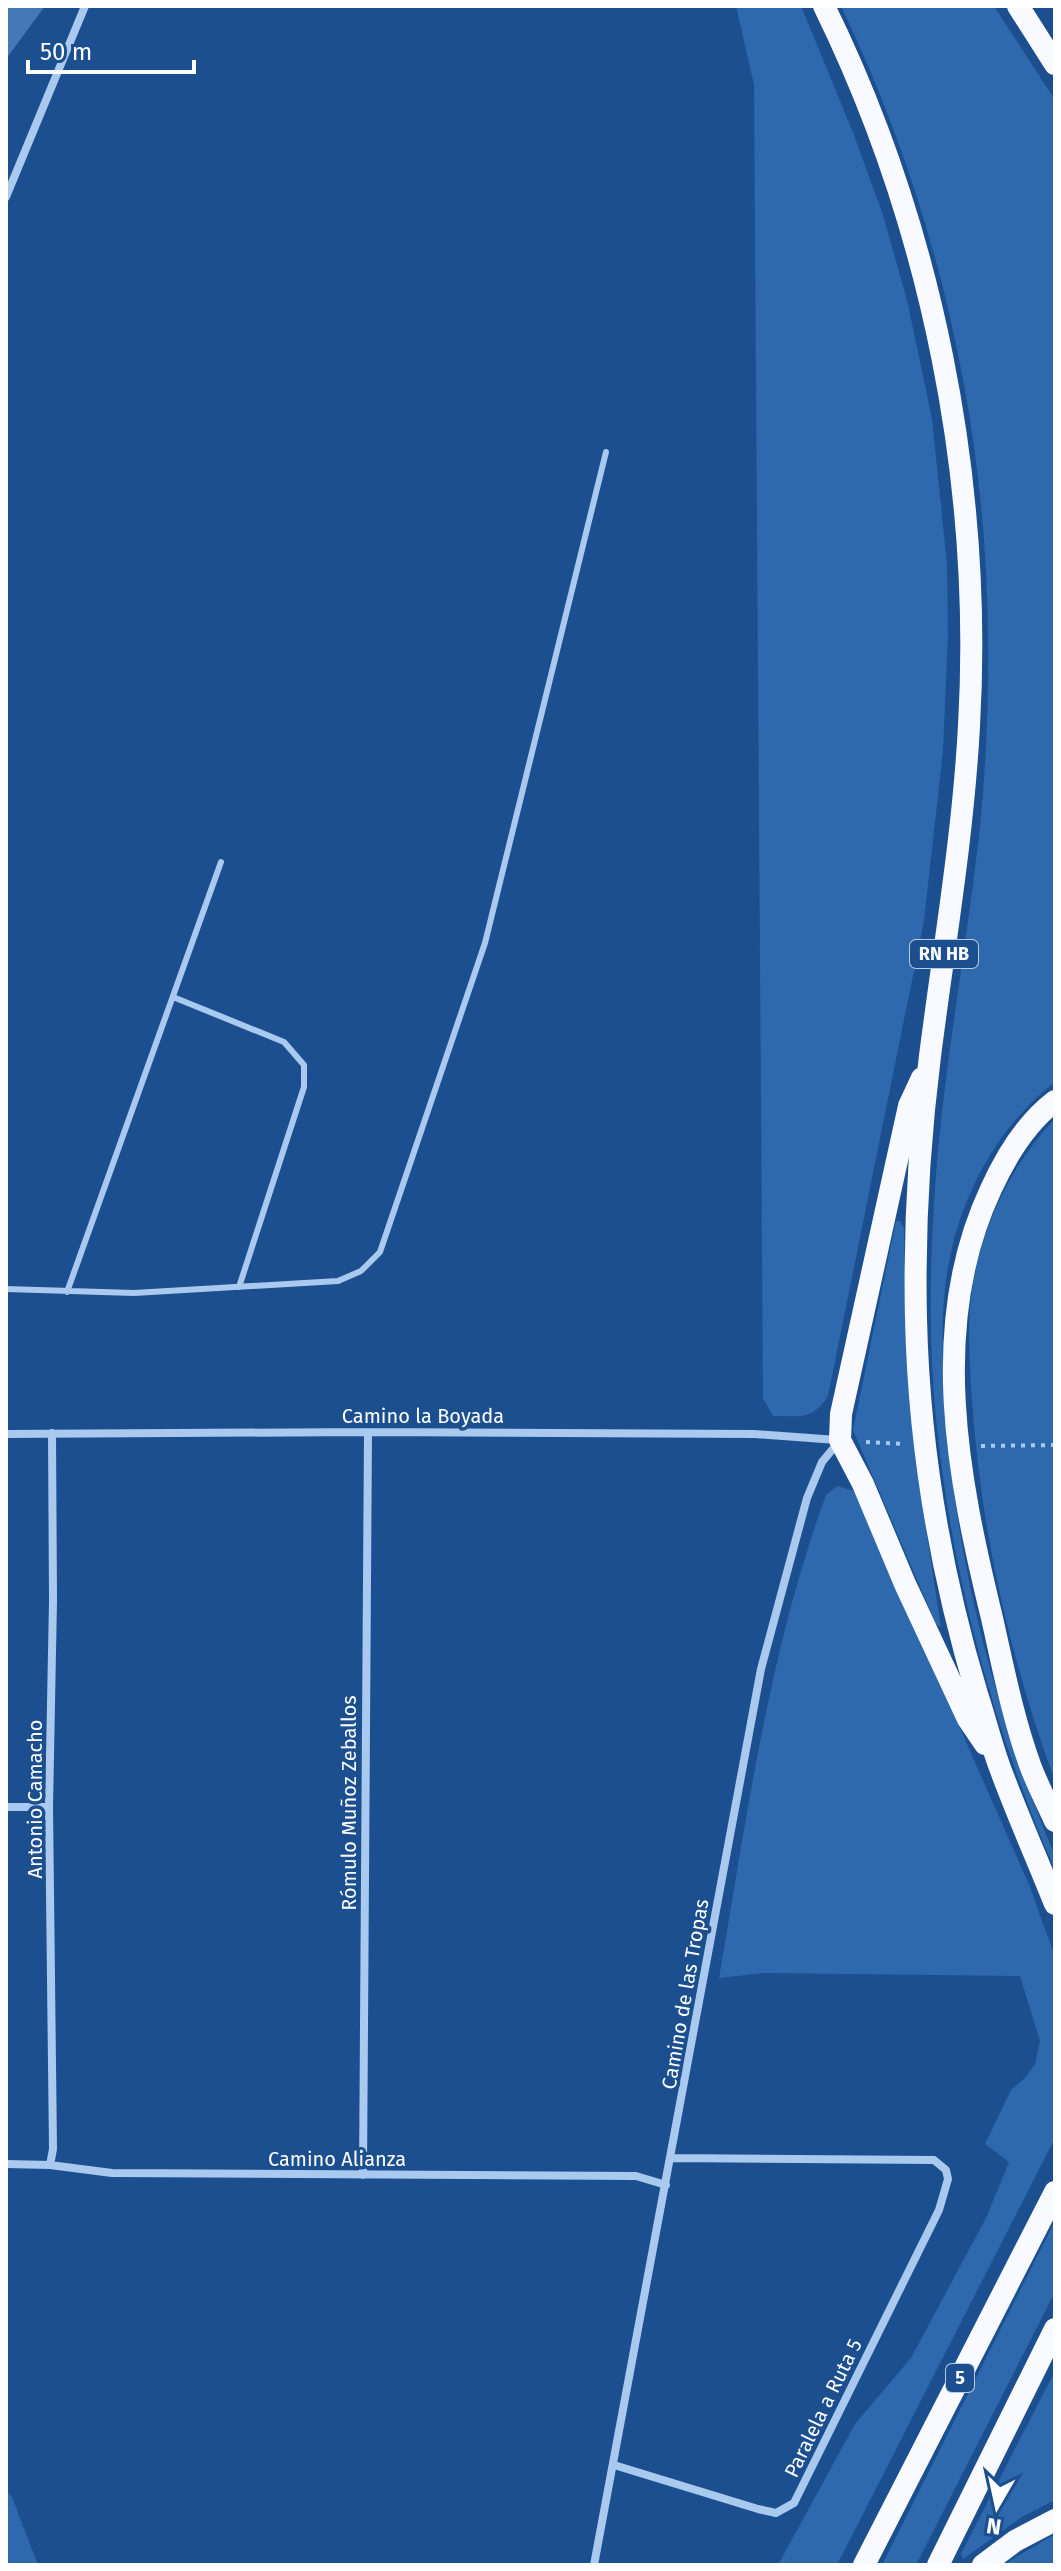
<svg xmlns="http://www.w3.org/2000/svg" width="1061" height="2571" viewBox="0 0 1061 2571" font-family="'Fira Sans',sans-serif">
	<rect width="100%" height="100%" fill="#1b4f8f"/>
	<!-- green -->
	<path fill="#2e69ad" d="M736,6H801L854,135L883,215L907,300L932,419L947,564L948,634L943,751L924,921L828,1396C812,1421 799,1416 773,1416L763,1398L754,85Z
		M841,6H994L1055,100V1082C1003,1122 967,1184 952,1248C939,1302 942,1357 946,1411C956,1565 996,1715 1055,1856V1870C994,1731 953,1579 937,1428C927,1336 930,1241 938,1150C948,1045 967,941 979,836C986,770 989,702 988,635C986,417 935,203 841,6Z
		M1055,1119V1781C1010,1659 981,1531 972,1401C970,1367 967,1331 971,1298C979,1232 1009,1166 1055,1119Z
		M896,1221H900L904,1228L905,1285L924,1516L941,1627L936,1624L853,1430Z
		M837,1486L854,1491L859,1499L1030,1887L1055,1957V2138L837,2565H778L855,2424L911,2358L987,2216L1009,2162L985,2144L1011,2090L1026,2077L1035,2064L1040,2041L1020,1976L764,1973L719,1978C747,1815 769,1651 826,1495Z
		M1055,2221V2292L916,2565H882Z
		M1055,2371V2500L1022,2517L963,2559L961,2553L965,2546Z
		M6,2491L12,2497L38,2565H6Z
		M1055,2534V2565H1003Z"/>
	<!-- building -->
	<path fill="#4478b7" d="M6,6H45L6,59Z"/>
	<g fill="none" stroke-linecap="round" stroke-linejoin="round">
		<!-- path -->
		<path stroke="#a9c9ee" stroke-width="4" stroke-dasharray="4 6" stroke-linecap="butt" d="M866,1442L905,1444
			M981,1446L1055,1445"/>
		<!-- service -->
		<path stroke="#a9c9ee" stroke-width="6" d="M173,997L284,1042L304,1065V1087L239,1287
			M6,1289L134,1293L338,1281L361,1271L380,1252L485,943L606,452
			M67,1292L221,862"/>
		<!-- minor -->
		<path stroke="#a9c9ee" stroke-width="8" d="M6,197L85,6
			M6,1434L368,1432L754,1434L837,1440
			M6,1807H49
			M6,2164L50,2165L112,2173L636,2176L666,2185
			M50,2165L53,2149L49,1807L53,1601L52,1433
			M363,2175L368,1432
			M614,2465L758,2509L776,2513L794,2503L939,2210L948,2179L946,2170L934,2160L671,2158
			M594,2565L761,1669L807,1498L822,1462L837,1444"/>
		<!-- trunk -->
		<path stroke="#f8faff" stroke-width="22" d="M824,6C932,226 983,482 969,726C963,837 944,946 930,1056C919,1143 914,1232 916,1319C919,1447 940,1571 977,1694C985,1718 991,1744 1000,1768C1017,1814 1037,1859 1055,1904
			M1018,6L1055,64
			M922,1078L909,1106L841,1414L840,1440L863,1484L905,1584L968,1719L985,1744
			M1055,1101C1026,1123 1006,1156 991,1189C927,1325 958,1479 992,1618C1003,1667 1013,1718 1030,1765C1037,1784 1047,1803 1055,1821
			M864,2565L1055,2192
			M938,2565L1055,2329
			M983,2565L1015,2541L1055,2520"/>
	</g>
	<g text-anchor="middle" stroke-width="7" stroke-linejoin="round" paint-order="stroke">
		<!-- shield labels -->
		<g fill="#1b4f8f" stroke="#bbcadd" stroke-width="2">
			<rect x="910" y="940" width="68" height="28" rx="6"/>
			<rect x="946" y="2364" width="28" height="28" rx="6"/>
		</g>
		<g font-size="18" font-weight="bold" fill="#fff">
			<text x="944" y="960">RN HB</text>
			<text x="960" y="2384">5</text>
		</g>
		<!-- street labels -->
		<g font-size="20" fill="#fff" stroke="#1b4f8f">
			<text x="423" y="1423">Camino la Boyada</text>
			<text transform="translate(35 1799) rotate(-90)" y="7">Antonio Camacho</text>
			<text transform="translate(349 1803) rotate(-90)" y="7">Rómulo Muñoz Zeballos</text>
			<text transform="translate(685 1994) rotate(-80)" y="7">Camino de las Tropas</text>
			<text x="337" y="2166">Camino Alianza</text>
			<text transform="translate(823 2408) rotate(-64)" y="7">Paralela a Ruta 5</text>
		</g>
	</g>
	<!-- border -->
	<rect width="1061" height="2571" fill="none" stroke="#ffffff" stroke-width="16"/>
	<!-- north arrow -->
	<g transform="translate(997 2507) rotate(189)" stroke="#1b4f8f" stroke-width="6" paint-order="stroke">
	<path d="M0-6L14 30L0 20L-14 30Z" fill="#ffffff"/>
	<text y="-12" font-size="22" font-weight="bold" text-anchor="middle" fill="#ffffff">N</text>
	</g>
	<!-- scale -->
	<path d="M28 60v12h166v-12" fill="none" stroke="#ffffff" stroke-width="4"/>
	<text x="40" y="60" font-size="24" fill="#ffffff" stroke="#1b4f8f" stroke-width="6" paint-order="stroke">50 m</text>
</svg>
